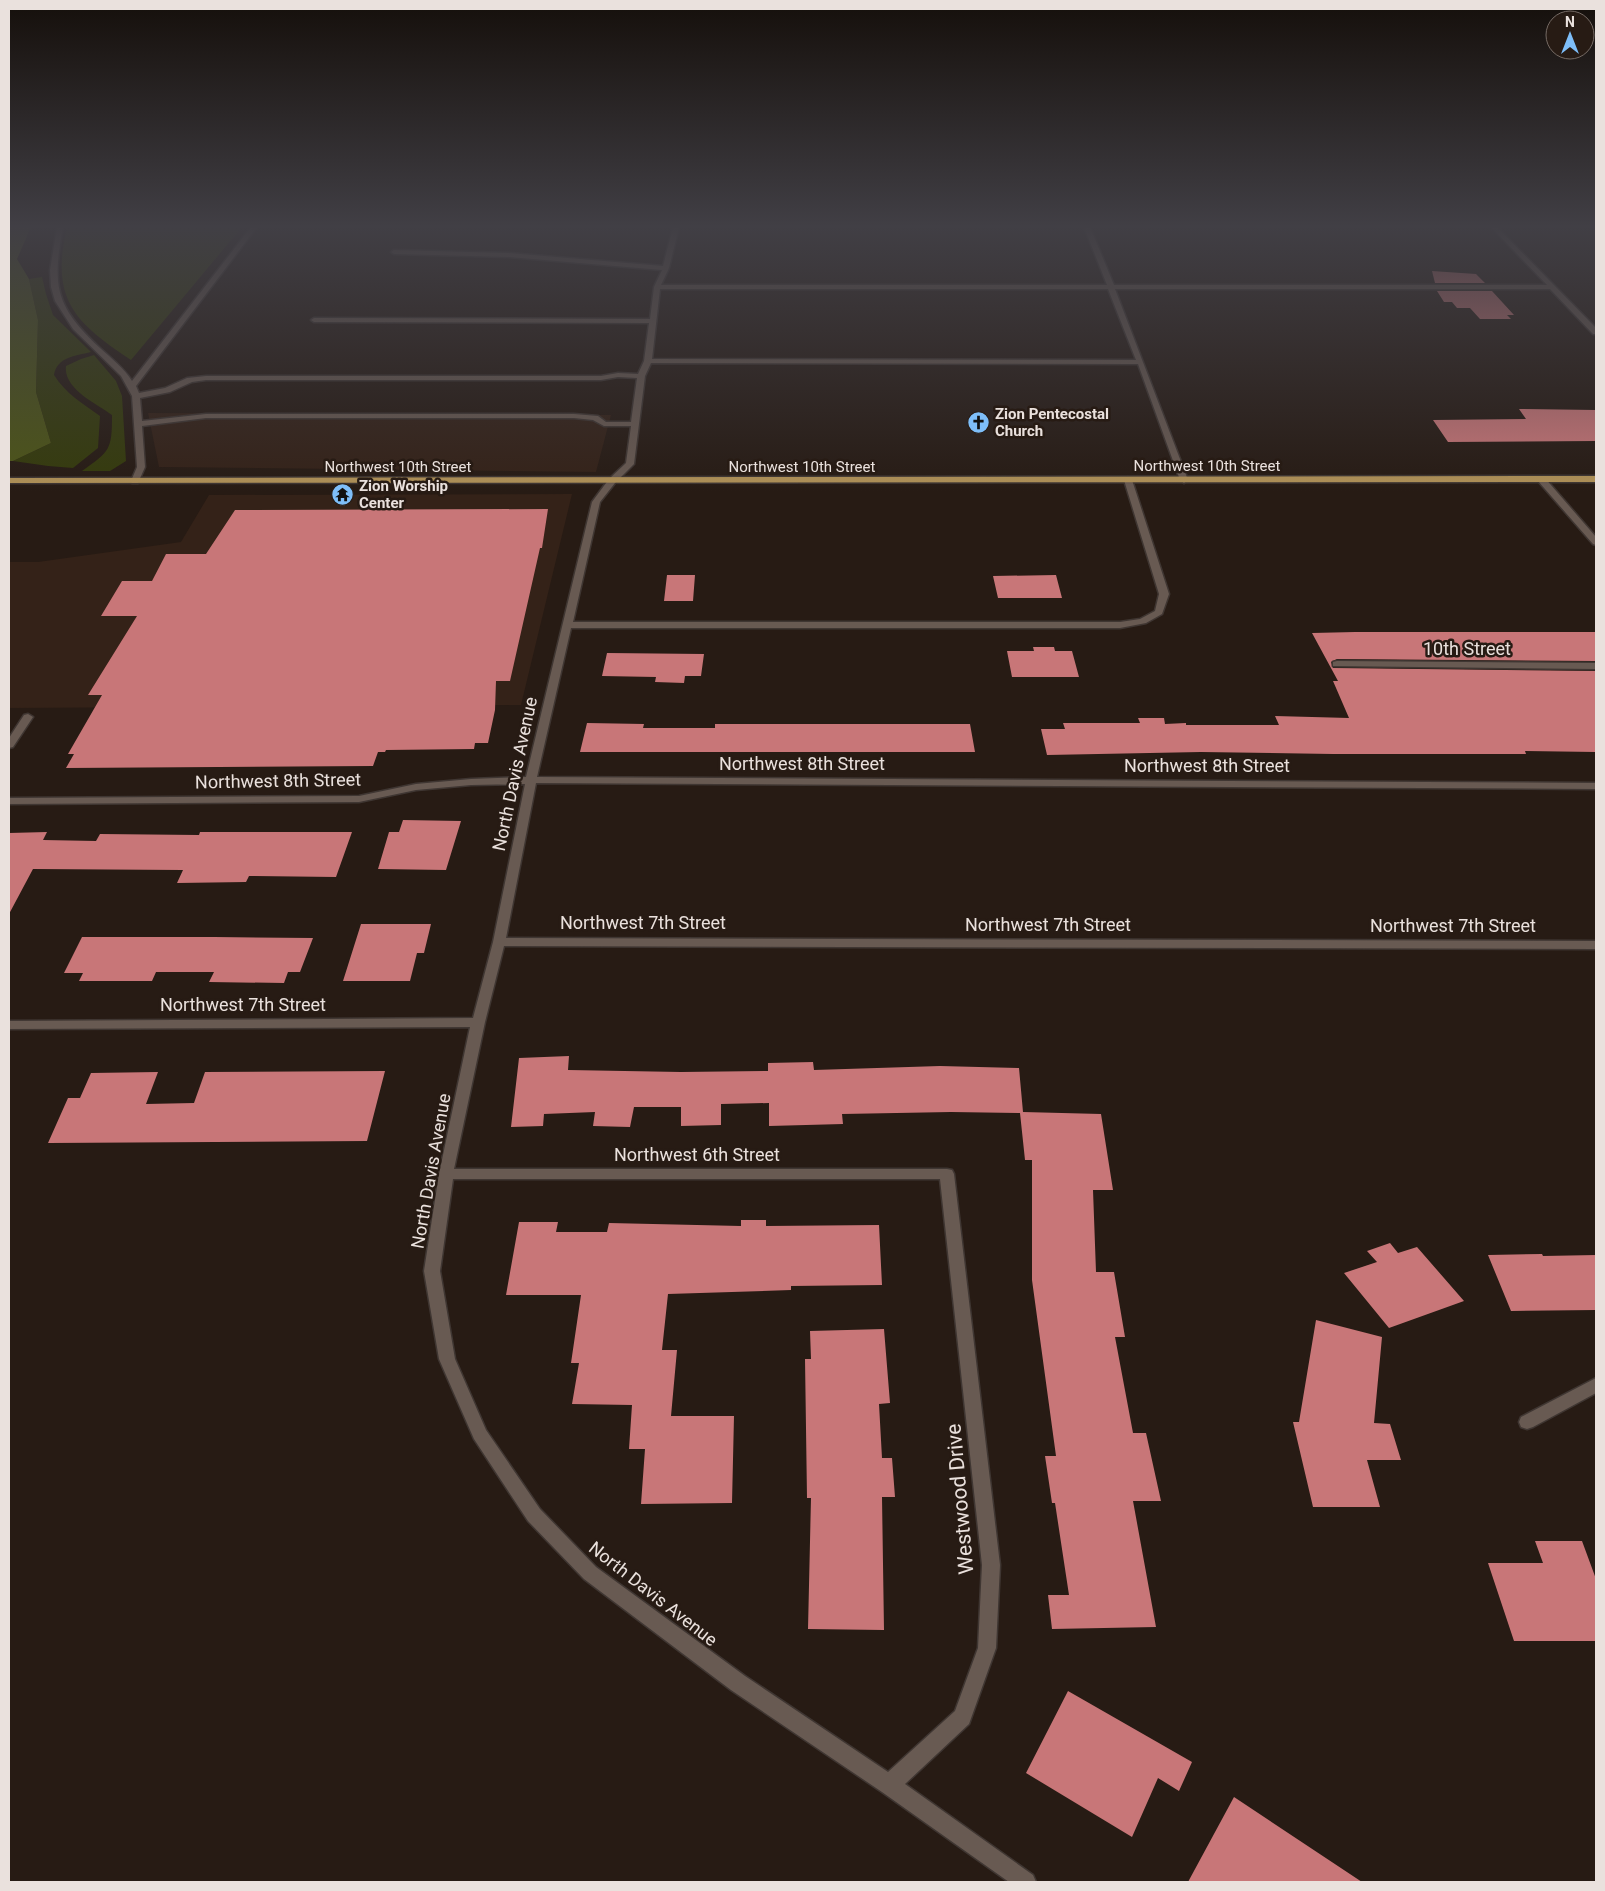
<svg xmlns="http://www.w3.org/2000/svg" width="1605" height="1891" viewBox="0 0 1605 1891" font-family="Roboto,sans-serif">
	<rect width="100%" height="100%" fill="#271b14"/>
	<!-- built -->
	<path fill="#342218" d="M148,413L611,415L596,472L159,467Z
		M572,494L521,705L9,708V562H38L181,542L209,495Z"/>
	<!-- green -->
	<path fill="#353b0c" d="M67,227H242L131,360C74,322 50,299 67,227Z
		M42,277L46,294L53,315L91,352C75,356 57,357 54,375C66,394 82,403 100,416L98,448L73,468L48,466L13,461L51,443L36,392L38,320L29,279Z
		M94,355L116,381L122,396L126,461L110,471H82C110,451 112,450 112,415C97,404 63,389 66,366L81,359Z"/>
	<!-- forest -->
	<path fill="#4d5518" d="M9,227H31L17,259L29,279L38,320L36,392L51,443L13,461H9Z"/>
	<!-- building -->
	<path fill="#c87678" d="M1432,271L1476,274L1485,283H1435Z
		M1437,291H1492L1514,315H1507L1511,319H1480L1470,308H1457L1452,302H1444Z
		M1519,409L1596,410V441L1448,442L1433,420L1526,419Z
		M548,509L542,548H540L510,681H496L495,710L488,743H475L474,749L386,750L385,752H378L373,766L66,768L74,754H68L102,695H88L137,616H101L122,581H152L166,554H206L235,510Z
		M667,575H695L693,601H664Z
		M1056,575L1062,598H998L993,576Z
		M1355,632H1596V661L1337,659L1331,662L1333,668L1596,671V752L1525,751L1526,754H1333L1201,752L1047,755L1041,729H1065L1063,723H1140L1138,718H1164L1165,724L1186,723V725H1279L1275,716L1349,718L1333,681H1338L1312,633Z
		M1033,647H1054L1055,651H1072L1079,677H1012L1007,651H1034Z
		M607,653L704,654L701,676H685L684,683L655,682L656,677L602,676Z
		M587,723L644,724L643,728H715V724H970L975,752H580Z
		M403,820L461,821L446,870L378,869L389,832H399Z
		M47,832L43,840L96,841L100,834L199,835L200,832H352L336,877L249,876L246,882L177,883L183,870L33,869L9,914V833Z
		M361,924H431L424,953H417L410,981H343Z
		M82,937H214L313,938L300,972H288L284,983L209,982L214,972H156L152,981H79L83,973H64Z
		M569,1056L568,1070L681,1072L768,1071V1063L813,1062L814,1070L940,1066L1019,1068L1023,1112L1101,1114L1113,1190H1093L1096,1272H1114L1125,1337H1115L1133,1433H1146L1161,1501H1133L1156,1627L1052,1629L1048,1595H1069L1055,1503H1052L1045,1456H1056L1032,1280V1160H1025L1020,1113L951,1112L842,1114L843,1124L769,1126V1103L721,1104V1125L681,1126V1107H634L630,1127L593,1126L595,1112L544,1114L543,1126L511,1127L519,1058Z
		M385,1071L367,1141L48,1143L68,1098H80L91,1073L158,1072L146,1104L194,1103L205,1072Z
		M741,1220H766V1226L879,1225L882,1285L791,1286V1290L668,1294L662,1350H677L671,1416H734L732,1503L641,1504L645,1449H629L632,1405L572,1404L579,1363H571L581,1295H506L519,1222H558L556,1232H607L609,1223L741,1226Z
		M1390,1243L1398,1253L1417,1247L1464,1301L1389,1328L1344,1273L1377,1262L1367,1251Z
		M1542,1254L1543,1256L1596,1255V1310L1511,1311L1488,1255Z
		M1316,1320L1382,1337L1374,1423L1390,1424L1401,1460H1367L1380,1507H1313L1293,1422H1299Z
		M884,1329L890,1403L879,1404L882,1458H892L895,1497H882L884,1630L808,1629L811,1498H807L805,1359H811L810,1331Z
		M1535,1541H1582L1596,1579V1641H1514L1488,1563H1543Z
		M1068,1691L1192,1762L1179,1791L1158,1778L1132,1837L1026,1773Z
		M1234,1797L1362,1882H1188Z"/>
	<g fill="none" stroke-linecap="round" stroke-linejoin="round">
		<defs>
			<path id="minor" d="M57,227H63C52,286 55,306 100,348C111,358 124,368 132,381L251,227H257L136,386L139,393L165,388L187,378L206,376H601L618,373L638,374L644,361L649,323L314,322L311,320L314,318L650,319L654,287L662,270L509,257L394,254L391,252L394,250L509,253L663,266L673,227H679L669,268L661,285H1107L1084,227H1090L1114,285H1547L1491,227H1497L1596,328V334H1593L1550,289H1115L1188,480L1184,483L1180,480L1138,364L651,363L645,376L634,464L615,483L600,502L573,622H1120L1140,619L1155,611L1159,594L1124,480L1128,477L1132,480L1169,594L1162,614L1146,623L1120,628H571L537,777L1596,783V789L536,783L506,938L1596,941V949L504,946L485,1022L454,1169H947L952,1170L954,1174L1000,1565L996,1648L969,1724L905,1784L1033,1875L1036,1882H1009L882,1792L731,1690L584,1579L528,1521L474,1439L439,1359L424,1271L439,1174L470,1027L9,1029V1021L473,1018L493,942L525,784L471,785L416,790L359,802L9,804V798L359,796L416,784L471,779L526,777L592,502L609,479L626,463L631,426H604L593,420L574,418H206L142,426L145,467L138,483H132L131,481L137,467L132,396L121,376L73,329L55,301L51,287L50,270ZM660,289H1108L1136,360L652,359ZM618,377L637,378L631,422H606L598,416L574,414H206L142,421L140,398L170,392L192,382L206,380H601ZM453,1179H940L982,1565L978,1648L955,1711L888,1772L745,1676L596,1567L540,1509L486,1430L455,1359L440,1271Z
				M1538,477H1544L1596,537V545L1593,544L1538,481Z
				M1337,661L1596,663V669L1333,666V662Z
				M28,714L33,717L13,747L9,748V738L24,715Z
				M1596,1378V1393L1533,1427L1527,1429L1521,1427L1519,1422L1521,1417Z"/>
			<path id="major" d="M1596,476V482L9,483V478Z"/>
		</defs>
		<!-- minor casing -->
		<use href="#minor" stroke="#3f3632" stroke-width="3"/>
		<!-- major casing -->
		<use href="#major" stroke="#3f3632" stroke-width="3"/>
		<!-- minor -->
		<use href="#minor" fill="#685a52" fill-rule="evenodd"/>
		<!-- major -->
		<use href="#major" fill="#b09157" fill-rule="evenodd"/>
	</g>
	<!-- sky -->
	<linearGradient id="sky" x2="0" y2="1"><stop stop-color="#150f0b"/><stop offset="0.46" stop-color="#413f45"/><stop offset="1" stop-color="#413f45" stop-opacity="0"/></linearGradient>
	<rect width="1605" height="492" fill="url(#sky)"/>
	<!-- icons -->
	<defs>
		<symbol id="church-disc" viewBox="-11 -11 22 22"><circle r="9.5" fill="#7ebef9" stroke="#271b14"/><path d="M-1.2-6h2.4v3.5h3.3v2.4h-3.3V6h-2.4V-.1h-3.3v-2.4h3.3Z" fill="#111"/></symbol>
		<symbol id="temple-disc" viewBox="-11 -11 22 22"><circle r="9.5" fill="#7ebef9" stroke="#271b14"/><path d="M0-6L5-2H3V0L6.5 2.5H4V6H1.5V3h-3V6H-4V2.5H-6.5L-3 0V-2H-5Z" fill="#111"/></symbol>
	</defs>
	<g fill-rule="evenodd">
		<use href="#church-disc" x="966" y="410" width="25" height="25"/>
		<use href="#temple-disc" x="330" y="482" width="25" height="25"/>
	</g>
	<g text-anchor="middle" stroke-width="5" stroke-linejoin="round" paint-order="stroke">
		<!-- far-poi labels -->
		<g font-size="15" font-weight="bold" fill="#eae1dd" stroke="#271b14" text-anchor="start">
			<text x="995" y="419">Zion Pentecostal<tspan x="995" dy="17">Church</tspan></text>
			<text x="359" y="491">Zion Worship<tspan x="359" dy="17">Center</tspan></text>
		</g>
		<!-- far-street labels -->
		<g font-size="15" fill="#eae1dd" stroke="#271b14">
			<text x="1207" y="471">Northwest 10th Street</text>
			<text x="398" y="472">Northwest 10th Street</text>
			<text x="802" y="472">Northwest 10th Street</text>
		</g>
		<!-- street labels -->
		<g font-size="18" fill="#eae1dd" stroke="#271b14">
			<text x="1467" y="655">10th Street</text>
			<text x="802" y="770">Northwest 8th Street</text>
			<text x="1207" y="772">Northwest 8th Street</text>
			<text transform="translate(515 774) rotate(-78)" y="6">North Davis Avenue</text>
			<text transform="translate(278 781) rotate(-1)" y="6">Northwest 8th Street</text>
			<text x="643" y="929">Northwest 7th Street</text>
			<text x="1048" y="931">Northwest 7th Street</text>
			<text x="1453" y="932">Northwest 7th Street</text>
			<text x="243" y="1011">Northwest 7th Street</text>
			<text x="697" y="1161">Northwest 6th Street</text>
			<text transform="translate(431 1171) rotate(-80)" y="6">North Davis Avenue</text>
			<text transform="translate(653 1594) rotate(38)" y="6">North Davis Avenue</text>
		</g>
		<!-- near-street labels -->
		<g font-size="21" fill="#eae1dd" stroke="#271b14">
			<text transform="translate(960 1499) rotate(-95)" y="7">Westwood Drive</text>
		</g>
	</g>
	<!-- border -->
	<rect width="1605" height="1891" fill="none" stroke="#eae1dd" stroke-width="20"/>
	<!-- north arrow -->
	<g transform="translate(1570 35)"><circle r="24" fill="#271b14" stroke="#756a64"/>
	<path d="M0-4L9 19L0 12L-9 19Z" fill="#7ebef9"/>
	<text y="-8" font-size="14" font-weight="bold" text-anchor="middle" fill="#eae1dd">N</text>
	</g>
</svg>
